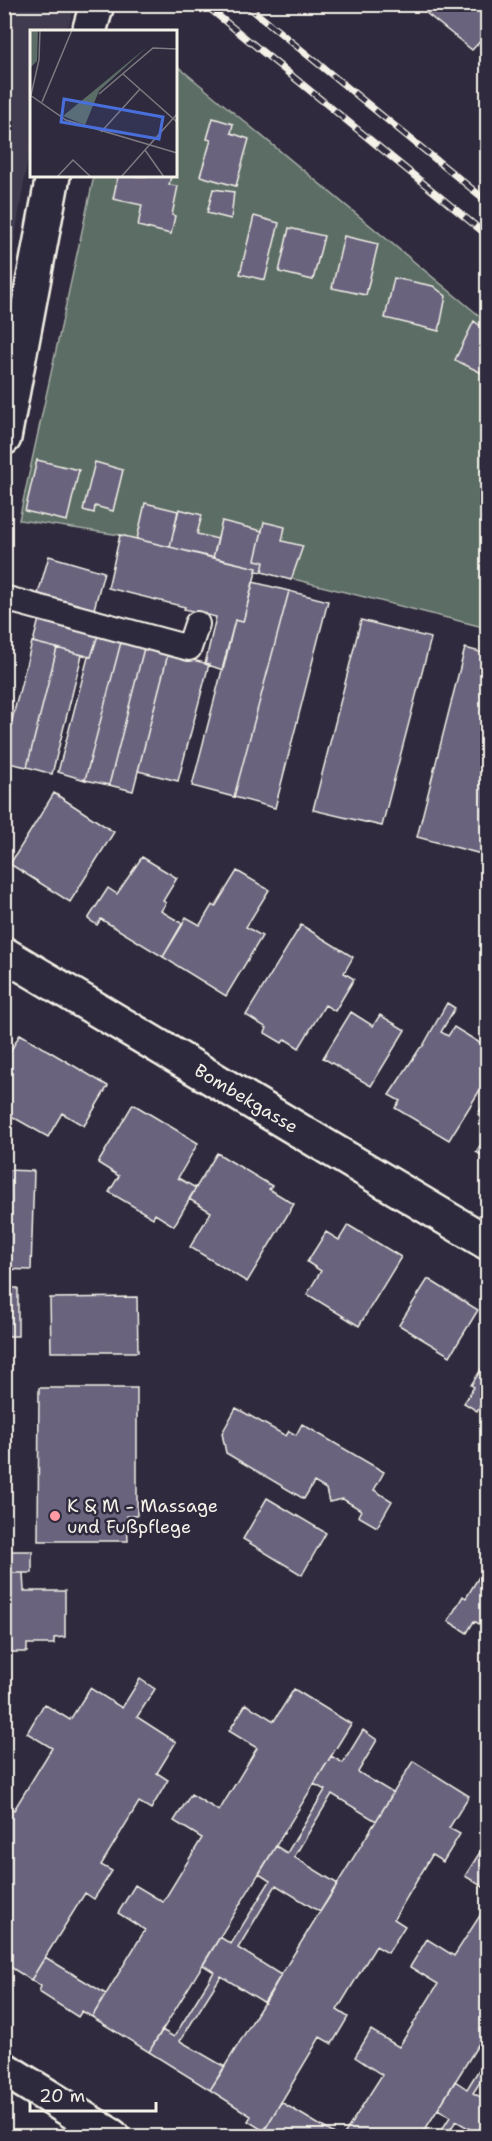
<svg xmlns="http://www.w3.org/2000/svg" width="492" height="2141" viewBox="0 0 492 2141" font-family="'Shantell Sans',sans-serif">
	<rect width="100%" height="100%" fill="#2f2a3d"/>
	<filter id="ink" filterUnits="userSpaceOnUse"><feTurbulence type="fractalNoise" baseFrequency=".0167" numOctaves="2"/><feDisplacementMap in="SourceGraphic" scale="12" xChannelSelector="R" yChannelSelector="G"/><feConvolveMatrix kernelMatrix="1 2 1 2 8 2 1 2 1" color-interpolation-filters="sRGB"/></filter>
	<g filter="url(#ink)">
		<!-- built -->
		<path fill="#403b50" d="M5,4L75,5L67,31L32,32L31,150L27,164L5,298Z"/>
		<!-- green -->
		<path fill="#5b6d66" stroke="#a8afa7" stroke-width="1.5" d="M176,65L487,322V628L120,535L19,520L94,176H176Z"/>
		<!-- building -->
		<path fill="#69647e" stroke="#f4f1e8" stroke-width="1.5" d="M415,4H488V33L472,50Z
			M213,118L233,124L231,133L249,139L236,186L200,176L211,140L207,139Z
			M118,176H171L169,185L178,186L172,215L175,216L171,234L138,226L142,205L113,199Z
			M213,189L234,192L231,219L207,213Z
			M254,216L279,223L265,280L240,274Z
			M289,228L324,236L313,280L279,272Z
			M344,236L378,244L366,295L332,288Z
			M394,278L433,286L446,296L439,331L385,318Z
			M474,321L488,332V376L455,360Z
			M37,460L79,470L67,521L25,511Z
			M95,462L123,470L113,511L95,506L94,513L83,510Z
			M145,503L178,511L170,547L137,539Z
			M179,509L202,515L197,534L218,539L213,558L170,547Z
			M222,521L262,531L255,560L264,562L262,572L256,571L257,568L213,558Z
			M264,522L285,527L282,541L303,546L291,580L262,572L264,562L255,560Z
			M120,535L257,568L243,622L235,620L223,670L205,664L216,617L184,609L185,607L108,588Z
			M49,556L104,572L94,609L38,594Z
			M253,582L289,591L234,797L192,786L235,620L243,622Z
			M289,591L328,601L275,808L234,797Z
			M39,619L98,635L91,657L33,642Z
			M361,620L431,638L382,826L313,810Z
			M98,635L121,642L85,780L58,772L88,657H91Z
			M32,642L57,648L27,767L4,762V751Z
			M121,642L144,648L109,785L85,780Z
			M57,648L82,655L52,774L27,767Z
			M144,648L168,654L133,791L109,785Z
			M465,648L488,654V847L485,855L417,837Z
			M168,654L209,664L178,781L138,771Z
			M54,793L114,832L70,902L10,864Z
			M142,857L177,878L163,901L166,903L161,911L183,924L163,957L101,919L97,925L88,919L108,888L117,894Z
			M237,871L269,890L246,927L262,936L226,996L163,957L186,917L200,925L212,905L215,907Z
			M301,925L353,957L344,973L354,979L335,1011L325,1005L299,1048L285,1039L282,1043L265,1033L267,1028L246,1015Z
			M447,1003L455,1008L441,1032L448,1036L454,1027L488,1048V1077L449,1140L395,1108L400,1101L389,1095L420,1048L423,1046Z
			M351,1012L373,1026L380,1015L405,1030L371,1086L323,1058Z
			M20,1034L108,1086L84,1126L62,1113L48,1137L4,1112V1052L9,1054Z
			M488,1098V1119L478,1114Z
			M133,1104L198,1143L178,1178L196,1188L174,1226L155,1214L153,1218L109,1192L119,1176L98,1163Z
			M488,1133V1159L476,1152Z
			M217,1153L272,1186L269,1189L294,1204L247,1282L190,1247L211,1212L189,1199Z
			M4,1170L34,1171L31,1270L4,1269Z
			M348,1225L401,1257L359,1326L307,1294L321,1271L307,1262L326,1232L339,1240Z
			M428,1279L478,1310L450,1356L399,1325Z
			M4,1288H18V1336H4Z
			M137,1297L138,1352H51L50,1298Z
			M488,1359V1411L480,1406L477,1411L464,1403L474,1387L471,1385Z
			M39,1388H137V1516H127L128,1541H38Z
			M236,1408L286,1436L289,1431L296,1435L302,1424L384,1472L374,1490L392,1501L377,1527L358,1516L361,1510L343,1499L329,1502L326,1489L314,1482L304,1499L226,1453L222,1433Z
			M267,1498L326,1533L302,1575L243,1539Z
			M4,1551H32V1573H4Z
			M488,1562V1629L474,1621L467,1633L448,1621L463,1596L466,1598Z
			M4,1573H23L24,1591H65V1637L54,1638V1644H27V1652H9V1644H4Z
			M140,1679L155,1689L137,1717L176,1742L157,1773L168,1780L151,1809L139,1802L101,1865L112,1871L94,1899L85,1893L31,1980L4,1963V1805L14,1810L52,1748L27,1733L44,1704L70,1720L90,1688L122,1708Z
			M294,1689L351,1724L149,2052L92,2017L145,1930L118,1913L135,1885L163,1902L202,1838L174,1821L191,1794L219,1811L257,1748L229,1731L246,1704L274,1721Z
			M363,1730L377,1740L358,1772L393,1793L376,1821L332,1794L294,1857L338,1884L320,1912L276,1885L238,1948L281,1975L265,2003L221,1976L180,2041L225,2067L210,2090L149,2052L162,2030L174,2037L214,1972L203,1965L220,1937L231,1944L270,1881L259,1874L276,1846L287,1853L325,1790L314,1784L331,1756L343,1763Z
			M413,1761L469,1796L449,1828L460,1834L443,1862L432,1855L394,1919L405,1926L388,1953L376,1946L337,2010L348,2017L332,2044L320,2037L264,2131L248,2121L251,2116L210,2090Z
			M482,1849L488,1852V1890L465,1876Z
			M488,1903V2029L438,2109L421,2136H343L382,2075L355,2057L371,2030L399,2047L438,1984L410,1967L427,1939L454,1956Z
			M45,1957L106,1994L92,2017L82,2011L78,2017L39,1992L41,1986L31,1980Z
			M488,2055V2070L473,2093L488,2101V2136H482L456,2121L446,2136H438L450,2117L438,2109L455,2081L467,2089Z
			M281,2102L338,2136H273L264,2131Z"/>
		<g fill="none" stroke-linecap="round" stroke-linejoin="round">
			<defs>
				<path id="lane" d="M4,598L189,648L197,624"/>
				<g id="street">
					<path id="s1" d="M4,954L488,1243"/>
				</g>
				<path id="secondary" d="M89,32L97,4
					M4,438L53,176"/>
				<path id="primary" d="M4,2069L112,2136"/>
			</defs>
			<!-- lane casing -->
			<use href="#lane" stroke="#f4f1e8" stroke-width="28"/>
			<!-- street casing -->
			<use href="#street" stroke="#f4f1e8" stroke-width="38"/>
			<!-- secondary casing -->
			<use href="#secondary" stroke="#f4f1e8" stroke-width="38"/>
			<!-- primary casing -->
			<use href="#primary" stroke="#f4f1e8" stroke-width="38"/>
			<!-- lane -->
			<use href="#lane" stroke="#2f2a3d" stroke-width="24"/>
			<!-- street -->
			<use href="#street" stroke="#2f2a3d" stroke-width="33"/>
			<!-- secondary -->
			<use href="#secondary" stroke="#2f2a3d" stroke-width="33"/>
			<!-- primary -->
			<use href="#primary" stroke="#2f2a3d" stroke-width="33"/>
			<defs>
				<path id="rail" d="M204,4L488,236
					M245,4L488,202"/>
			</defs>
			<!-- rail casing -->
			<use href="#rail" stroke="#f4f1e8" stroke-width="7"/>
			<!-- rail -->
			<use href="#rail" stroke="#2f2a3d" stroke-width="4.5" stroke-dasharray="14" stroke-linecap="butt"/>
		</g>
	</g>
	<!-- markers -->
	<circle fill="#ff9aa2" stroke="#2f2a3d" stroke-width="2" cx="55" cy="1516" r="6"/>
	<g text-anchor="middle" stroke-width="5" stroke-linejoin="round" paint-order="stroke">
		<!-- street labels -->
		<g font-size="18" fill="#f4f1e8" stroke="#2f2a3d">
			<text dy="6" stroke="none"><textPath href="#s1" startOffset="282">Bombekgasse</textPath></text>
		</g>
		<!-- poi labels -->
		<g font-size="18" fill="#f4f1e8" stroke="#2f2a3d" text-anchor="start">
			<text x="67" y="1512">K &amp; M - Massage<tspan x="67" dy="21">und Fußpflege</tspan></text>
		</g>
	</g>
	<!-- overview -->
	<g transform="translate(30 30)">
		<rect width="147" height="147" fill="#2f2a3d"/>
		<path d="M0,0H8L7,31L0,38ZM117,17L69,61L55,95L33,86Z" fill="#5b6d66"/>
		<path fill="none" stroke="#7e7a81" stroke-width="1.5" d="M93,44L147,92M69,64L123,18L147,19M0,65L36,90L147,123M1,65L9,30L10,0M12,72L42,0M71,102L110,59M115,120L134,147M27,147L43,130L61,147M91,147L147,84"/>
		<path fill="#486fdb" fill-opacity="0.15" stroke="#486fdb" stroke-width="3" d="M34,69L133,87L129,109L31,92Z"/>
		<rect width="147" height="147" fill="none" stroke="#f4f1e8" stroke-width="3"/>
	</g>
	<!-- margin -->
	<rect width="492" height="2141" fill="none" stroke="#2f2a3d" stroke-width="24"/>
	<rect x="12" y="12" width="468" height="2117" fill="none" stroke="#f4f1e8" stroke-width="2" filter="url(#ink)"/>
	<!-- scale -->
	<path d="M30 2102v9h126v-9" fill="none" stroke="#f4f1e8" stroke-width="3"/>
	<text x="39" y="2102" font-size="18" fill="#f4f1e8" stroke="#2f2a3d" stroke-width="4.5" paint-order="stroke">20 m</text>
</svg>
